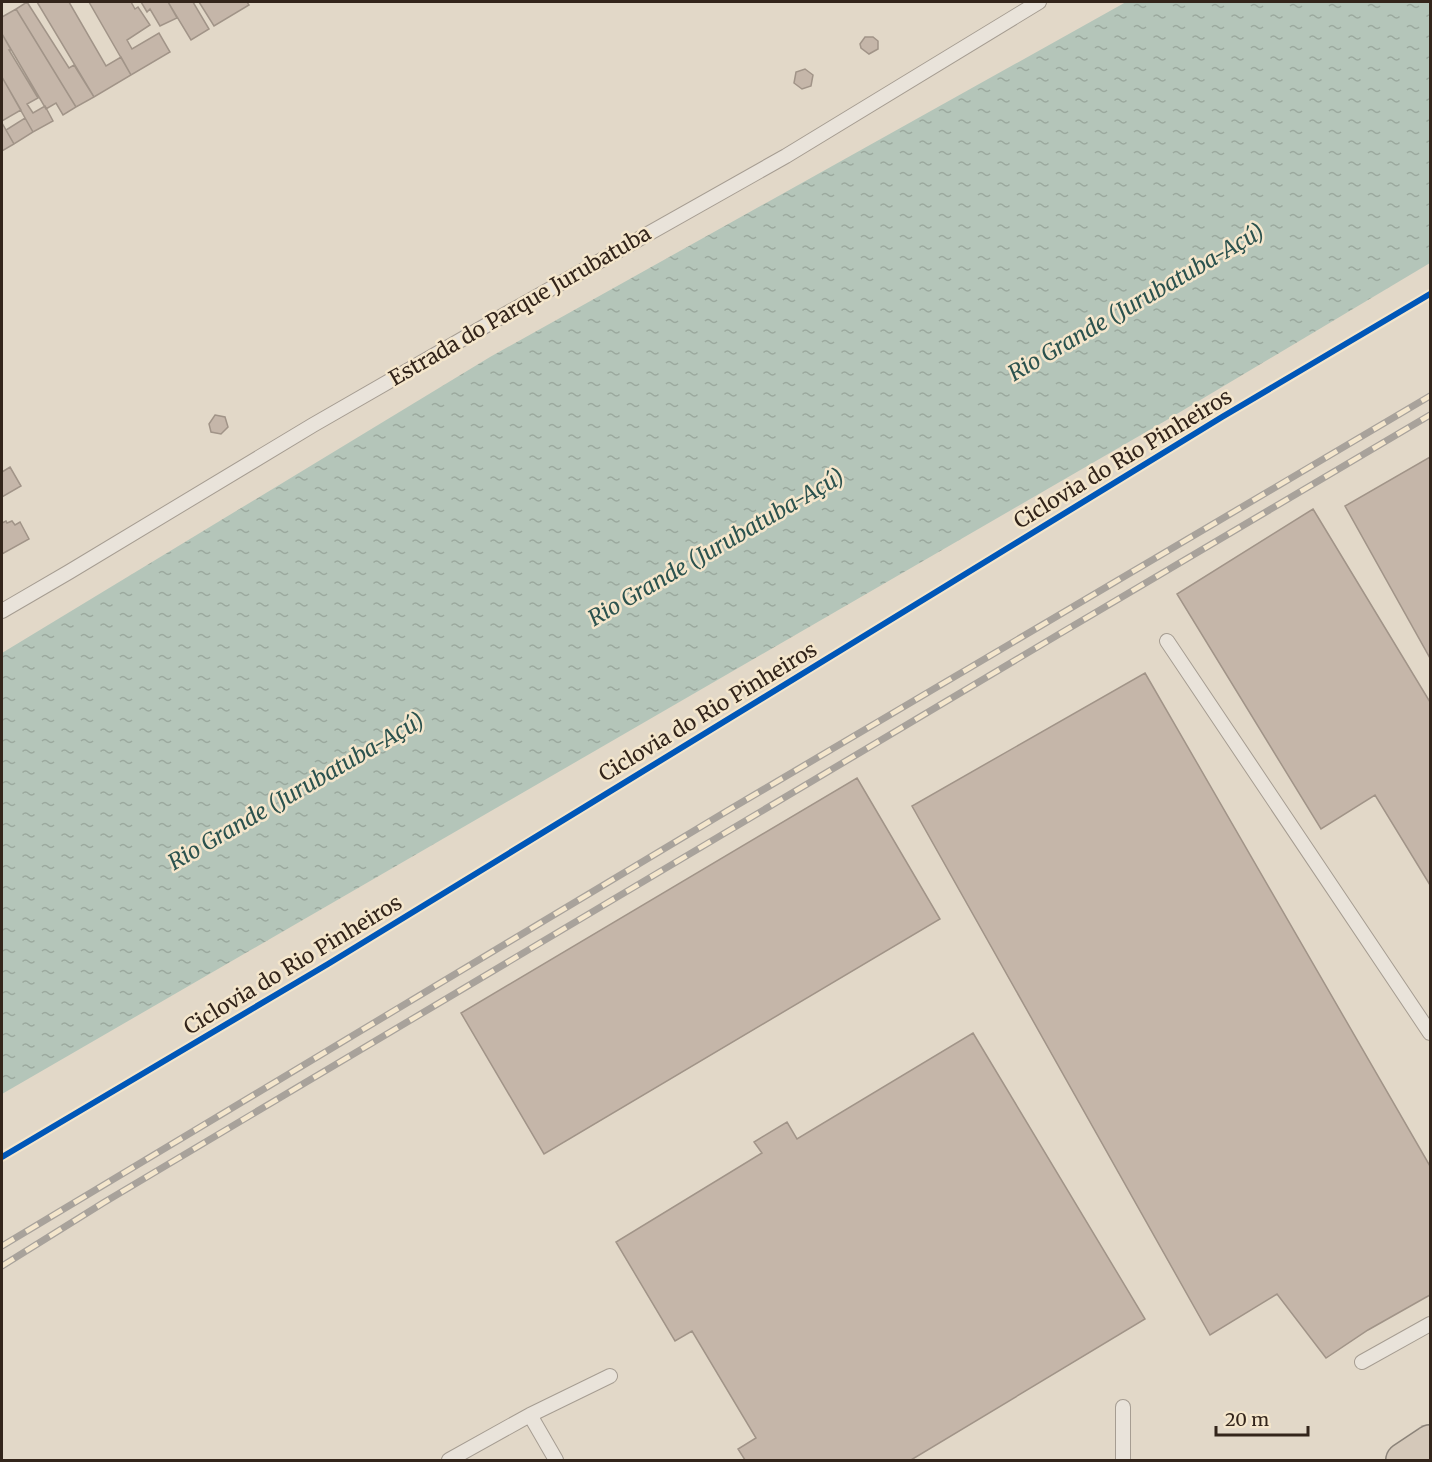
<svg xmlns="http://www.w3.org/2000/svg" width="1432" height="1462" viewBox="0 0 1432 1462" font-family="Merriweather,serif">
	<defs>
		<pattern id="water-ripples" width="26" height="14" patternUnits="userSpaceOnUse" patternTransform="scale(1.5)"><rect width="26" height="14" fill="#b4c5b9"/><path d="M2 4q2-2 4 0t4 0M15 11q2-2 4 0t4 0" fill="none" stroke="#9ba99e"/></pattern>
	</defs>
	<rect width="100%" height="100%" fill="#e2d8c8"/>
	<!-- water -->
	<path fill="url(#water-ripples)" d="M1126,2H1430V263L1165,421L2,1094V653L490,357Z"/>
	<!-- building -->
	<path fill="#c5b6a9" stroke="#a19488" stroke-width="1.5" d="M27,2L69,68L74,65L94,97L76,107L16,9Z
		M37,2H69L106,66L121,57L131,75L94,97Z
		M89,2H131L135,9L138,7L150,25L127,40L132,49L159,33L170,52L131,75Z
		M141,2H168L177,18L160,26L150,9L147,12Z
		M168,2H193L209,29L191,40Z
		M199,2H247L249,5L214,26Z
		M16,9L76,107L63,115L56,103L46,109L2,34V17Z
		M2,34L11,50H9L38,98L27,104L33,113L45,106L53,121L33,132L2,77Z
		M865,37H873L878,41V49L869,54L861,48L860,44Z
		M805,69L813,75L811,86L802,89L794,83L796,72Z
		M2,77L21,110L2,121Z
		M25,118L33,132L14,144L6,130Z
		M2,123L14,144L2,151Z
		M215,415L225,417L228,427L221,434L211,432L209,424Z
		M1430,457V658L1345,506Z
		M10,467L21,486L2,497V472Z
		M1313,509L1430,702V885L1375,795L1321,829L1177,594Z
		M6,521L7,523L12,521L15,525L20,522L29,539L2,554V523Z
		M1145,673L1430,1166V1295L1368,1330L1326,1358L1277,1294L1210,1335L912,806Z
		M857,778L940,919L544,1154L461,1013Z
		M973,1033L1145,1319L911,1460H745L738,1449L756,1438L692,1331L675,1341L616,1242L762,1153L754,1142L787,1122L797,1139Z"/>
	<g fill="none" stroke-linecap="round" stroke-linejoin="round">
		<defs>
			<path id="lane" d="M2,611L69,572L313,425L506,314L786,156L1039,2
				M1167,641L1430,1033
				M1362,1362L1430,1324
				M530,1415L556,1460
				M449,1460L530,1415L610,1376
				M1123,1460V1407"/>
			<path id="highway" d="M1403,1460L1430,1442"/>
		</defs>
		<!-- lane casing -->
		<use href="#lane" stroke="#a69d92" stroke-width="16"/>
		<!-- highway casing -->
		<use href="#highway" stroke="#8b8379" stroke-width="36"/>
		<!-- lane -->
		<use href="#lane" stroke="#e9e3da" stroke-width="14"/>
		<!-- highway -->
		<use href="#highway" stroke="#d4c8b9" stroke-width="33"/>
		<defs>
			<path id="rail" d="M2,1246L727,811L1430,396
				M2,1266L103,1203L1061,633L1430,415"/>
		</defs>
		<!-- rail casing -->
		<use href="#rail" stroke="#a8a29b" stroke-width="7"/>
		<!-- rail -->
		<use href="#rail" stroke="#f4e6cc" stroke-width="4.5" stroke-dasharray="14" stroke-linecap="butt"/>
		<defs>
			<path id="cycleway" d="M2,1157L328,964L1222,417L1430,294"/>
		</defs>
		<!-- cycleway casing -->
		<use href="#cycleway" stroke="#f4e6cc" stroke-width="10"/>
		<!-- cycleway -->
		<use href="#cycleway" stroke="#0057b8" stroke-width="6"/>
	</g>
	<g text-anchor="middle" stroke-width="5" stroke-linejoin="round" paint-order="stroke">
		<!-- street labels -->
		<g font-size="21" fill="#33251b" stroke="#f4e6cc">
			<text transform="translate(520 306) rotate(-30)" y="7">Estrada do Parque Jurubatuba</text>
			<text transform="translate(1123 459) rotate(-31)" y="7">Ciclovia do Rio Pinheiros</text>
			<text transform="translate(708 712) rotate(-31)" y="7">Ciclovia do Rio Pinheiros</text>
			<text transform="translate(293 965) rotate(-31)" y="7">Ciclovia do Rio Pinheiros</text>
		</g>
		<!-- water labels -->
		<g font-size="22" font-style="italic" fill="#2b524e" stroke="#f4e6cc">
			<text transform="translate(1136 302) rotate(-30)" y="8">Rio Grande (Jurubatuba-Açú)</text>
			<text transform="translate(716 547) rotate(-30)" y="8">Rio Grande (Jurubatuba-Açú)</text>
			<text transform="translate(296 791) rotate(-30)" y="8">Rio Grande (Jurubatuba-Açú)</text>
		</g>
	</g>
	<!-- border -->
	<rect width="1432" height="1462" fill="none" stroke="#33251b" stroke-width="6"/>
	<!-- scale -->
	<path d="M1216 1426v9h92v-9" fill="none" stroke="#33251b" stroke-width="3"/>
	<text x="1225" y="1426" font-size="18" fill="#33251b" stroke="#f4e6cc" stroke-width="4.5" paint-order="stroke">20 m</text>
</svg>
